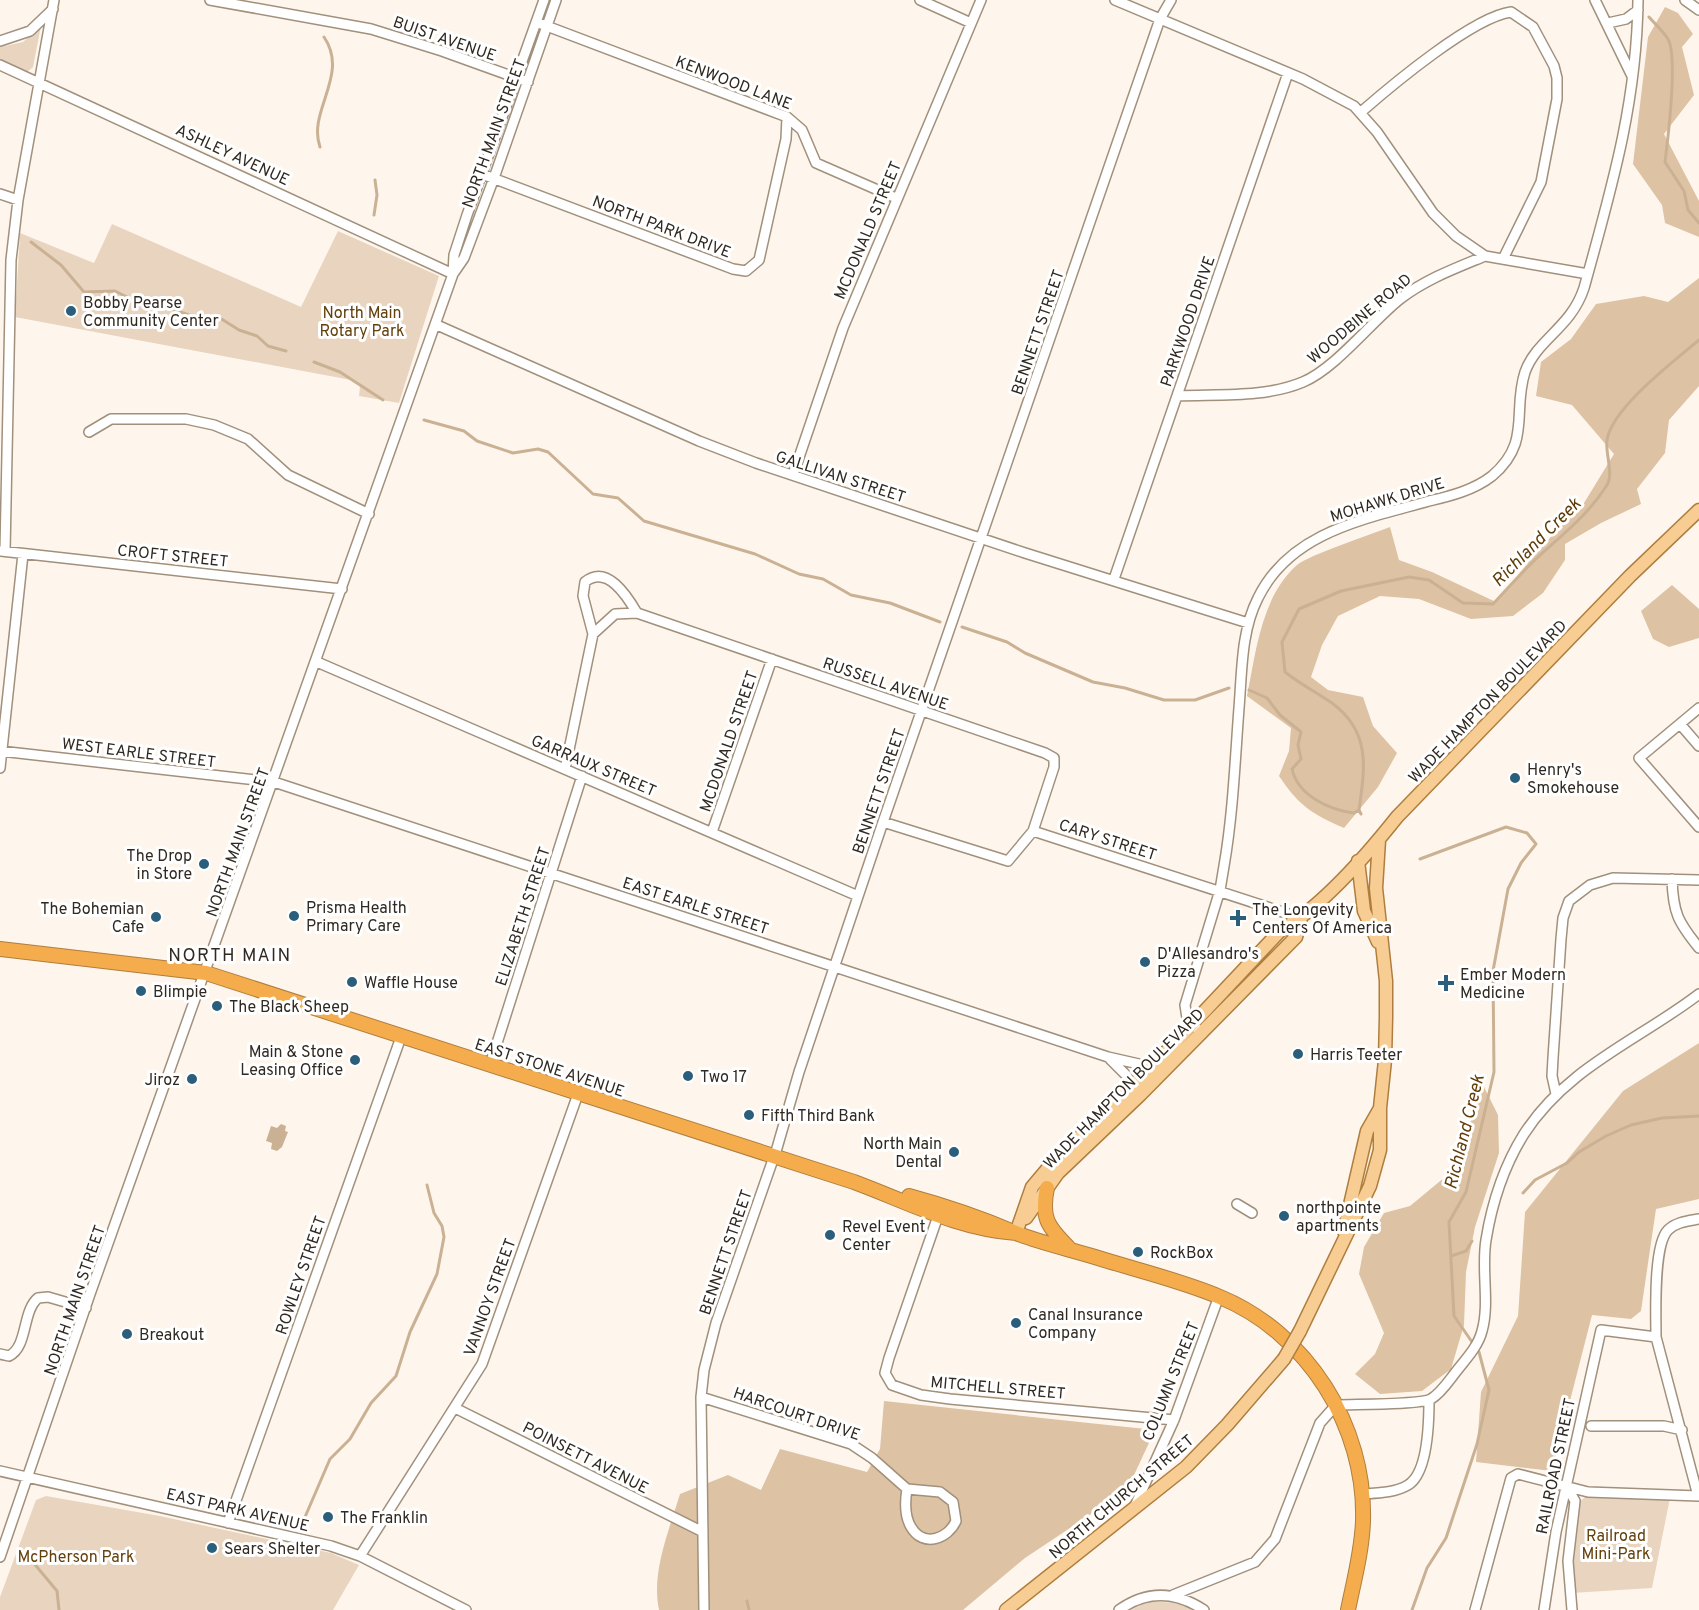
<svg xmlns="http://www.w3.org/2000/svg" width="1699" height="1610" viewBox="0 0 1699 1610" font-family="Overpass,sans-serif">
	<rect width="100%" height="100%" fill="#fef6ed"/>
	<!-- green -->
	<path fill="#e9d5bf" d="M41,26L33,67L26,73L0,62V47L23,42Z
		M112,224L301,307L338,231L439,276L399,403L359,396L360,386L351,380L15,317L20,233L94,263Z
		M46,1496L160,1516L331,1553L359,1565L333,1610H0V1597L36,1500Z
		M1585,1497L1670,1498L1652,1588L1572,1593L1571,1550L1578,1503Z
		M1147,1602C1163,1602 1179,1601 1193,1610H1131Z"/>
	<!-- forest -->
	<path fill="#ddc2a4" d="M1665,7L1678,13L1693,34L1682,47L1694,95L1664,134L1699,201V237L1665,223L1662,205L1633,164L1648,37Z
		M1699,278V386L1669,420L1665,453L1637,489L1641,504L1601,523L1565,544V560L1543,593L1513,616L1471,619L1419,599L1380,596L1338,616L1322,645L1311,677L1328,690L1363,697L1373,726L1397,753L1378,787L1344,828C1312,814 1299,806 1279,776L1289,751L1291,728L1247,696C1256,652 1261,597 1297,565C1309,555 1372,534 1390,527L1399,560L1432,572L1496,602L1541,547L1584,503L1614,454L1572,405L1536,396L1541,362L1571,339L1596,304L1644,296L1668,302Z
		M1672,585L1699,609V638L1669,647L1653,639L1641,611Z
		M1699,1043V1199L1656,1209L1641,1311L1631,1319L1592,1315L1552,1471L1476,1462L1481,1392L1518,1316L1525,1212L1623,1091Z
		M1479,1077L1498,1115L1499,1153L1475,1227L1466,1272L1464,1325L1451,1369L1422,1391L1380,1394L1355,1374L1375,1354L1384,1333L1359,1274L1364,1247L1384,1213L1410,1206L1445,1177L1467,1141Z
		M884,1401L1155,1430L1127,1490L1025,1558L963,1610H659C651,1572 669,1531 680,1494L728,1475L761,1490L780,1449L867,1472L880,1449Z"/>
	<!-- water -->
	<path fill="#cbb193" d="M281,1124L286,1126L285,1131L288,1132L282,1147L277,1151L271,1149L272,1143L266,1141L271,1126L277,1128Z"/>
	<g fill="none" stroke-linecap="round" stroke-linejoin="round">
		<!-- stream -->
		<path stroke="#cbb193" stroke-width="3" d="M1649,17C1655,24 1663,31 1668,39C1678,58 1668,138 1665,162L1684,191L1688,210L1699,223
			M320,147C307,111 350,75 324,37
			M374,215L377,195L375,180
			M31,242L61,265L84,292L115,291L129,298L149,301L189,315L220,318L239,330L257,336L268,346L286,351
			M314,362L340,372L383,400
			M424,420L464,431L477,441L513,453L538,449L548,452L593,494L618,498L644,521L755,554L799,574L823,579L851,595L890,603L940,622
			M962,627L1007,642L1025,653L1093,682L1125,688L1164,700H1195L1229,688
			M1249,690L1267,698L1280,715L1301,732L1298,745L1301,759L1292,769C1298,796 1330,810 1354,813L1359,810
			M1361,814L1359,810C1365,767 1371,732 1332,703C1316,692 1300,684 1285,672L1282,642L1299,609L1341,591L1409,577L1429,580L1463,603L1493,604C1507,589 1522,572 1537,558C1562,535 1589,514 1607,485C1614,474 1605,453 1607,440C1612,408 1674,361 1699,340
			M1523,1193L1535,1180L1567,1163L1579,1152L1606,1136L1631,1125L1662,1118L1699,1116
			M1451,1256L1466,1251L1472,1241
			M305,1517L330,1459L350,1439L371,1403L396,1376L410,1332L437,1274L444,1237L442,1226L434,1213L427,1185
			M32,1561L57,1591L59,1610
			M747,1601L749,1610
			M1412,1610L1427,1568L1446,1538L1477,1444L1489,1390L1479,1352L1454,1316L1449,1222L1466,1192L1494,1072L1493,971L1508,889L1521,863L1536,844L1527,833L1506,827L1420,859"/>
		<defs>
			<path id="minor" d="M210,0L371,29L442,51L528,82
				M920,0L971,23
				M1115,0L1303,79L1354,106L1377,132L1433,213L1456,236L1485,256L1588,274
				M1595,0L1632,76
				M1685,0L1699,10
				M536,22L787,117L802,130L816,163L896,198
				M1608,23L1626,19L1638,10
				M0,41L30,31L53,9
				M0,65L453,274
				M1361,112C1392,85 1473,17 1511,12L1533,27L1554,66L1557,78V99L1541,182L1503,259
				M482,174L733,269L746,271L759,260L786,139L787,117
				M0,194L18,200
				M453,274L454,255L467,215L544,0
				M437,325L699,441L756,463L1025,553L1248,623
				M1177,396C1219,394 1265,398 1303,382C1336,368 1371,322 1400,299C1426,279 1456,268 1485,256
				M89,432L111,419H186L214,425L248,439L288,475L369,514
				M793,475L843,328L981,0
				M1,551L342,589
				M5,551L11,260L18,200L54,0
				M1114,579L1288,73
				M593,634L615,614L637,613L1045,753L1054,758V767L1033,831L1008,861L883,822
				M317,662L858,896
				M1699,708L1639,758L1699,827
				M1680,724L1699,746
				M0,751L274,782L1108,1057L1152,1067
				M0,768L23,554
				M565,769L593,634L583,596L585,582C607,564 627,596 637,613
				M1033,831L1301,918
				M712,832L772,659
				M1672,879C1673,913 1678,922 1699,948
				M1202,1034L1187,1018L1185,1005L1220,890L1224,866C1233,814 1235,761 1239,708C1242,672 1241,631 1258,598C1290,532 1365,519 1429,501C1451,496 1474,490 1492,476C1532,442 1512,412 1525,372C1537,339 1571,328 1584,288C1611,190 1637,103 1638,0
				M1110,1059L1127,1076V1091
				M490,1065L582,776
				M1556,1094L1552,1076L1553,1058L1561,939L1563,918L1569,901L1590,885L1613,878L1699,880
				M1237,1204L1252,1213
				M938,1216L889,1358L885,1373L892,1385L921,1395L950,1399L1174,1420
				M0,1354L9,1356C28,1347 22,1311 38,1298L48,1297L86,1308
				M701,1397L851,1444L872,1458L907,1489
				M455,1408L703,1532
				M1591,1426H1664L1682,1430
				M0,1471L331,1546L360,1556L466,1610
				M1567,1487L1575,1501L1568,1561L1572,1610
				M907,1489L940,1492L953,1502L956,1521C948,1539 923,1548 911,1527C905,1517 905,1501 907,1489Z
				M1362,1494C1377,1493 1395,1493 1408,1485C1428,1473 1429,1421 1429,1400
				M1698,1496L1656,1337C1656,1315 1653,1245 1668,1230C1676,1222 1688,1221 1699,1219
				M1134,1508L1174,1420L1219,1296
				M228,1523L401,1037
				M360,1556L482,1364L578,1094
				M0,1557L90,1294L453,274L464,258L494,178L556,0
				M1173,1595L1255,1562L1275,1539L1320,1423L1336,1405C1353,1404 1419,1405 1431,1399C1441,1393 1448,1382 1455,1373C1465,1360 1478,1347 1482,1331C1490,1303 1481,1269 1486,1240C1492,1203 1504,1166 1524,1134C1567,1067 1639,1040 1699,994
				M704,1610L701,1397L704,1370L716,1323L777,1148L799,1072L883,822L1160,19L1171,0
				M1119,1610C1147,1590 1175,1591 1204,1610
				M1475,1610L1511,1478L1518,1474L1588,1492L1699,1496
				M1544,1610L1556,1532L1601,1330L1656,1337"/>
			<path id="major" d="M1358,861L1364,911L1378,942
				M1026,1218L1058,1173L1140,1095L1296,937L1301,918
				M1344,1231L1367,1131L1379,1110
				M1016,1233L1032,1187L1048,1168L1152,1067L1280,931C1323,906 1366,856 1397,817L1630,576L1699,510
				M1300,1331L1370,1186L1380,1150V1108L1385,1060L1386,1017V981L1376,888L1379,840
				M1006,1610L1186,1467L1227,1425L1284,1359"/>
			<path id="highway" d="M0,949L206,973L854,1182C908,1202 958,1229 1016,1233
				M1047,1188C1041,1217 1047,1226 1068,1247
				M909,1196C946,1206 981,1218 1016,1233C1041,1243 1069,1249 1095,1257C1136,1270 1180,1280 1220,1297C1307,1333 1366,1426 1363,1521C1362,1551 1354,1580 1348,1610"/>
		</defs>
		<!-- minor casing -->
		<use href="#minor" stroke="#a1907c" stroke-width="12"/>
		<!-- major casing -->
		<use href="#major" stroke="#af7e3e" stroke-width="15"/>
		<!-- highway casing -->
		<use href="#highway" stroke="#af7e3e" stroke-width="16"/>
		<!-- minor -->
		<use href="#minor" stroke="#fff" stroke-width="9"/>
		<!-- major -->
		<use href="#major" stroke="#f8cd94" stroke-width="12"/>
		<!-- highway -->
		<use href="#highway" stroke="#f4ac4d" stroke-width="14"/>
		<defs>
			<path id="major-bridge" d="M1284,1359L1300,1331"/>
		</defs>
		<!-- major-bridge casing -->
		<use href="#major-bridge" stroke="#af7e3e" stroke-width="15" stroke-linecap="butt"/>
		<!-- major-bridge -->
		<use href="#major-bridge" stroke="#f8cd94" stroke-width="12"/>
	</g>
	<!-- markers -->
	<g fill="#2b5e7b" stroke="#fff" stroke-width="2">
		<circle cx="71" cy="311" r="6"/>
		<circle cx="1515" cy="778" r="6"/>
		<circle cx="204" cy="864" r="6"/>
		<circle cx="294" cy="916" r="6"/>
		<circle cx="156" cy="917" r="6"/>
		<path d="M1235 909h6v6h6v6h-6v6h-6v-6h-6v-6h6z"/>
		<circle cx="1145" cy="962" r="6"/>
		<circle cx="352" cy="982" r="6"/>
		<path d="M1443 974h6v6h6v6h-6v6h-6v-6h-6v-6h6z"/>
		<circle cx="141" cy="991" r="6"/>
		<circle cx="217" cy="1006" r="6"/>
		<circle cx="1298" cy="1054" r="6"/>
		<circle cx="355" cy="1060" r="6"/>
		<circle cx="688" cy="1076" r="6"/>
		<circle cx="192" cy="1079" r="6"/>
		<circle cx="749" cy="1115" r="6"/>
		<circle cx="954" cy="1152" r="6"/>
		<circle cx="1284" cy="1216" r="6"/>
		<circle cx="830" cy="1235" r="6"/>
		<circle cx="1138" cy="1252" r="6"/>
		<circle cx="1016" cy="1323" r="6"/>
		<circle cx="127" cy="1334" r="6"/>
		<circle cx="328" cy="1517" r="6"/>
		<circle cx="212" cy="1548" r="6"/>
	</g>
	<g text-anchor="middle" stroke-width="6" stroke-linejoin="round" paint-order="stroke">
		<!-- street labels -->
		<g font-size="16" fill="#302921" stroke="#fff">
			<text transform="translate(445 38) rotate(19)" y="6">BUIST AVENUE</text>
			<text transform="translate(734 82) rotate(21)" y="6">KENWOOD LANE</text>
			<text transform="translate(493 133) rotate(-70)" y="6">NORTH MAIN STREET</text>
			<text transform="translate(233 154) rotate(25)" y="6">ASHLEY AVENUE</text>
			<text transform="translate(662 226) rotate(21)" y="6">NORTH PARK DRIVE</text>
			<text transform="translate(867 230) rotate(-67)" y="6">MCDONALD STREET</text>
			<text transform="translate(1359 318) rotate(-40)" y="6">WOODBINE ROAD</text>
			<text transform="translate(1187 321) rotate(-71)" y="6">PARKWOOD DRIVE</text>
			<text transform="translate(1037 332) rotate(-71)" y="6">BENNETT STREET</text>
			<text transform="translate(841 476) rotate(18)" y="6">GALLIVAN STREET</text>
			<text transform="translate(1387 499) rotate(-17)" y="6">MOHAWK DRIVE</text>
			<text transform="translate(173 555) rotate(6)" y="6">CROFT STREET</text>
			<text transform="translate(886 683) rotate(19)" y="6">RUSSELL AVENUE</text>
			<text transform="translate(1487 701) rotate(-46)" y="6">WADE HAMPTON BOULEVARD</text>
			<text transform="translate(728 741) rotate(-71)" y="6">MCDONALD STREET</text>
			<text transform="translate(139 752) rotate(7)" y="6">WEST EARLE STREET</text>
			<text transform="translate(594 765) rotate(23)" y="6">GARRAUX STREET</text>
			<text transform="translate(878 791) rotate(-71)" y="6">BENNETT STREET</text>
			<text transform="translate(1108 839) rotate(18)" y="6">CARY STREET</text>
			<text transform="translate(237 842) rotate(-70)" y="6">NORTH MAIN STREET</text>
			<text transform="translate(696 905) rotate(18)" y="6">EAST EARLE STREET</text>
			<text transform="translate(522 916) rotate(-72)" y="6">ELIZABETH STREET</text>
			<text transform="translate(550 1067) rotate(18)" y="6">EAST STONE AVENUE</text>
			<text transform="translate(1123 1088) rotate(-45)" y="6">WADE HAMPTON BOULEVARD</text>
			<text transform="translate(725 1252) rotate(-71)" y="6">BENNETT STREET</text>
			<text transform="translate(300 1275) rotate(-71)" y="6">ROWLEY STREET</text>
			<text transform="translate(489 1297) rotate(-70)" y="6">VANNOY STREET</text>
			<text transform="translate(74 1300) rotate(-71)" y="6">NORTH MAIN STREET</text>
			<text transform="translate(1170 1381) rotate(-68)" y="6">COLUMN STREET</text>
			<text transform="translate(998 1387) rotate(5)" y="6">MITCHELL STREET</text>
			<text transform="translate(797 1413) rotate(19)" y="6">HARCOURT DRIVE</text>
			<text transform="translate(586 1457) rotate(27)" y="6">POINSETT AVENUE</text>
			<text transform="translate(1555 1466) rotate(-78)" y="6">RAILROAD STREET</text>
			<text transform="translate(1121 1496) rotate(-40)" y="6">NORTH CHURCH STREET</text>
			<text transform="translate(238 1509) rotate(13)" y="6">EAST PARK AVENUE</text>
		</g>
		<!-- poi labels -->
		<g font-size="16" fill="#302921" stroke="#fff" text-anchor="start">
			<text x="83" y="308">Bobby Pearse<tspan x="83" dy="18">Community Center</tspan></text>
			<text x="1527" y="775">Henry's<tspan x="1527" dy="18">Smokehouse</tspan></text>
			<text x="192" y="861" text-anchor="end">The Drop<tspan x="192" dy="18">in Store</tspan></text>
			<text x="306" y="913">Prisma Health<tspan x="306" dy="18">Primary Care</tspan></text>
			<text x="144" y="914" text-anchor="end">The Bohemian<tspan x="144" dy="18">Cafe</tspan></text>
			<text x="1252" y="915">The Longevity<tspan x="1252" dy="18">Centers Of America</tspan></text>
			<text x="1157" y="959">D'Allesandro's<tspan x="1157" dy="18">Pizza</tspan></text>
			<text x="1460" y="980">Ember Modern<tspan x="1460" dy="18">Medicine</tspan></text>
			<text x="364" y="988">Waffle House</text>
			<text x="153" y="997">Blimpie</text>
			<text x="229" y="1012">The Black Sheep</text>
			<text x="343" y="1057" text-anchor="end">Main &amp; Stone<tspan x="343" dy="18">Leasing Office</tspan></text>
			<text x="1310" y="1060">Harris Teeter</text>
			<text x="700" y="1082">Two 17</text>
			<text x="180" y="1085" text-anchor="end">Jiroz</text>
			<text x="761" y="1121">Fifth Third Bank</text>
			<text x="942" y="1149" text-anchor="end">North Main<tspan x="942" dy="18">Dental</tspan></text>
			<text x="1296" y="1213">northpointe<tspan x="1296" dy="18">apartments</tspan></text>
			<text x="842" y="1232">Revel Event<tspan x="842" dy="18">Center</tspan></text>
			<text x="1150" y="1258">RockBox</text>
			<text x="1028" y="1320">Canal Insurance<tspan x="1028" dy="18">Company</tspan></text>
			<text x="139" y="1340">Breakout</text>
			<text x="340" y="1523">The Franklin</text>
			<text x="224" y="1554">Sears Shelter</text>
		</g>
		<!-- park labels -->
		<g font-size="16" fill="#64400b" stroke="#fff">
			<text x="362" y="318">North Main<tspan x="362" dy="18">Rotary Park</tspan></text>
			<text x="1616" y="1541">Railroad<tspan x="1616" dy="18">Mini-Park</tspan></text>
			<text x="76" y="1562">McPherson Park</text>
		</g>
		<!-- water labels -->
		<g font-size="18" font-style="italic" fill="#613d07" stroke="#fff">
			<text transform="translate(1536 542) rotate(-45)" y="6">Richland Creek</text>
			<text transform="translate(1464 1132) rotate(-76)" y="6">Richland Creek</text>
		</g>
		<!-- neighbourhood labels -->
		<g font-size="18" letter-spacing="1.5" fill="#302921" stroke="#fff">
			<text x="230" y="961">NORTH MAIN</text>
		</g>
	</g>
</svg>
